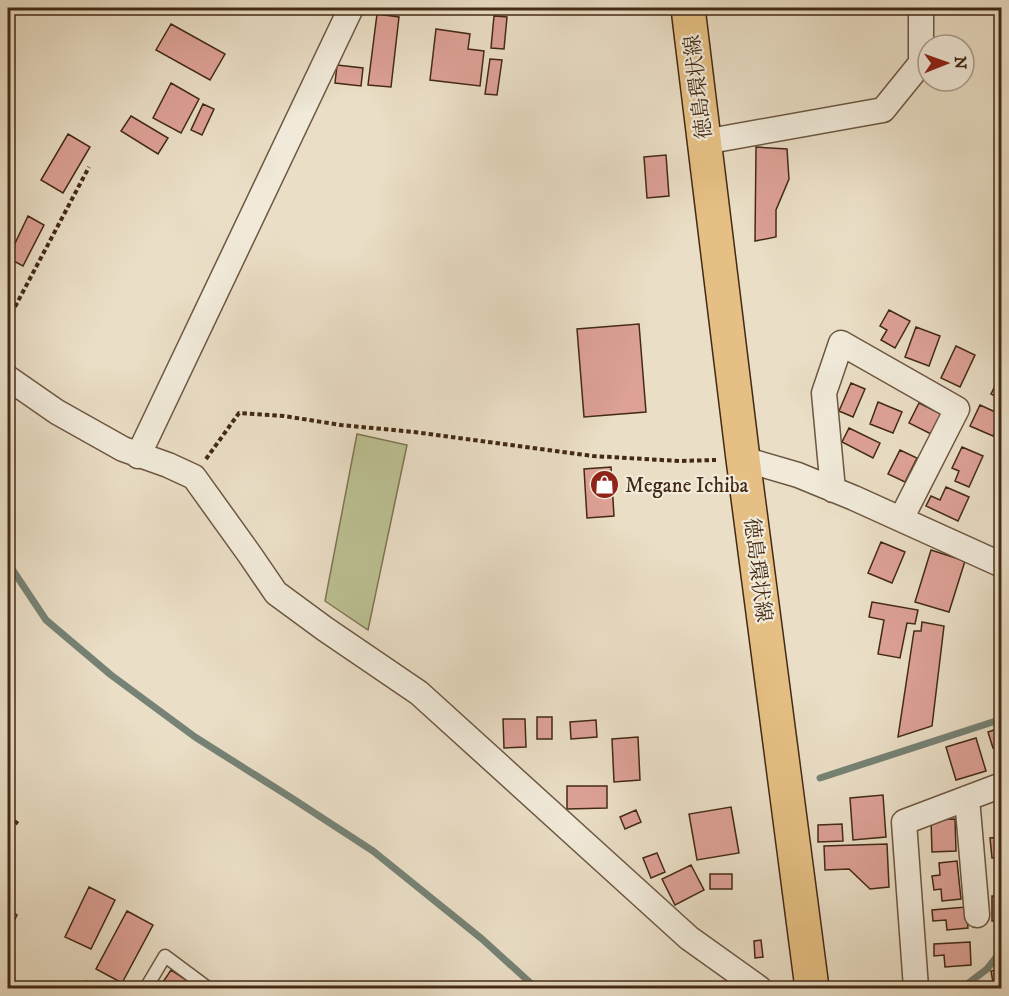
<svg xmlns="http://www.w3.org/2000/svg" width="1009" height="996" viewBox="0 0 1009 996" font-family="'IM FELL DW Pica','Noto Serif JP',serif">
	<rect width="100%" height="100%" fill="#eadec6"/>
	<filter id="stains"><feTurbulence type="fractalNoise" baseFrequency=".00333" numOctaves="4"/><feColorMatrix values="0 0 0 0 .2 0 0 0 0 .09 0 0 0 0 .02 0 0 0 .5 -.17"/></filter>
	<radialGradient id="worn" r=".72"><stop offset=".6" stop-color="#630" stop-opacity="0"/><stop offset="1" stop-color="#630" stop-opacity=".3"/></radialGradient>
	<!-- green -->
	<path fill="#bbc092" stroke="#7f7553" stroke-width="1.5" d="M357,434L407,445L368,630L325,601Z"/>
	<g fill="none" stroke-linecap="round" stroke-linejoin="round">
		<!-- stream -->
		<path stroke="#768275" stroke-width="7" d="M8,563L46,620L111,675L195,737L290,797L373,851L482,939L536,988
			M820,778L1002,719
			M962,988L987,969L1002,950"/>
	</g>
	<!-- building -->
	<path fill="#dda196" stroke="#432a14" stroke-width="1.5" d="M377,14L399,17L391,87L368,85Z
		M494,16L507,17L504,49L491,48Z
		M171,24L225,54L210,80L156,50Z
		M436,29L470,34L468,49L484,51L480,86L430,80Z
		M490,59L502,60L497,95L485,94Z
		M337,65L363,68L361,86L335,83Z
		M171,83L199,99L181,133L153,118Z
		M203,104L214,109L202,135L191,130Z
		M131,116L168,138L158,154L121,131Z
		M68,134L90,147L63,193L41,180Z
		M756,147L787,149L789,179L776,210V237L755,241Z
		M666,155L669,196L647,198L644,157Z
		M8,184L14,187L8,202Z
		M28,216L44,225L23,266L8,258Z
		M889,310L910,321L895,348L881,340L887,330L880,326Z
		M639,324L646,412L584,417L577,329Z
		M916,327L940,336L929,366L905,357Z
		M956,346L975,355L960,387L941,378Z
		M1001,374H1002V400L991,394Z
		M851,383L865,389L853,417L839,411Z
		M878,402L902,412L893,433L870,424Z
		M919,403L941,414L931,434L909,423Z
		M980,405L1002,415V418L993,436L970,426Z
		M849,428L880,443L873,458L842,442Z
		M962,447L983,456L969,487L955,481L959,471L952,468Z
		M900,450L917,458L905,482L888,474Z
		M611,467L614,516L587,518L584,469Z
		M946,487L969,497L958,521L926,506L931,496L940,500Z
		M881,542L905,552L892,583L868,573Z
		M931,550L965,561L949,612L915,602Z
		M872,602L918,610L915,624L907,623L900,658L878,654L884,620L869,617Z
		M922,622L944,626L932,726L898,737L914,631H921Z
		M537,717H552V739H537Z
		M503,719H525L526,747L504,748Z
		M596,720L597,737L571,739L570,722Z
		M997,729L1002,746L993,748L988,732Z
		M638,737L640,780L614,782L612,739Z
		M976,738L986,771L956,780L946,747Z
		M567,786H607V808L567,809Z
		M883,795L886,837L853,840L850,798Z
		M995,803H1002V830L998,831Z
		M731,807L739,853L697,860L689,814Z
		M636,810L641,822L625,829L620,817Z
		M955,819L956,851L932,852L931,820Z
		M842,824L843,841L818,842V825Z
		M1002,837V857L992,858L990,838Z
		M887,844L889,887L870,889L849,869L825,870L824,846Z
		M657,853L665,872L651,878L643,858Z
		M957,861L961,899L942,901L941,889L934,890L932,876L940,875L939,863Z
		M691,865L704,890L675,905L662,879Z
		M710,874H732V889H710Z
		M89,887L115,900L91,949L65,937Z
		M992,896H1002V921H992Z
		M966,907L968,928L947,930L946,920L933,921L932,910Z
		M8,909L17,915L8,933Z
		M127,911L153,925L122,983L96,969Z
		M761,940L763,957L755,958L754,941Z
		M970,942L971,965L945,967L944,955L934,956V944Z
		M1002,969V988H994L991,971Z
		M171,970L191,983L187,988H159Z
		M12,980L24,988H8Z
		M86,981L97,988H81Z"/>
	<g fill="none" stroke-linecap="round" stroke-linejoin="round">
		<defs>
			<path id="lane" d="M146,988L165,956L208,988"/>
			<path id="street" d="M704,142L883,110L921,63V8
				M8,378L57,412L123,449L168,465L194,477L250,555L276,593L325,629L419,693L689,938L759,988
				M138,456L351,8
				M743,459L798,475L854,498L1002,565
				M833,490L824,393L841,343L957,409L901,519
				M967,798L977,915
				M916,988L904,822L1002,785"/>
			<path id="primary" d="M688,8L743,459L812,988"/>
		</defs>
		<!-- lane casing -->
		<use href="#lane" stroke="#6d5740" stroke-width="15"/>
		<!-- street casing -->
		<use href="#street" stroke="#6d5740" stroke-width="27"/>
		<!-- primary casing -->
		<use href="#primary" stroke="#432a14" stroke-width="36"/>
		<!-- path -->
		<path stroke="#432a14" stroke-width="4" stroke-dasharray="4.5 3" stroke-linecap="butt" d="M8,320L89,167
			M206,459L239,413L284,416L341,425L414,432L593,456L679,461L716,460
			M8,817L20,825"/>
		<!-- lane -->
		<use href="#lane" stroke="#f1eada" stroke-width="12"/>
		<!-- street -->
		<use href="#street" stroke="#f1eada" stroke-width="24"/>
		<!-- primary -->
		<use href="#primary" stroke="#e5bf83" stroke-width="33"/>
	</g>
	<!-- icons -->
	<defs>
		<symbol id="shop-disc" viewBox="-11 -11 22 22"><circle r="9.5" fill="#8f2418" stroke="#f1eada"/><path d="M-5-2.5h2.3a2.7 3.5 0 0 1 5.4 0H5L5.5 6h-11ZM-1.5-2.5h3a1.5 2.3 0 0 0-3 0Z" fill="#fff"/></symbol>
	</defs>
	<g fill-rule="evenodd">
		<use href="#shop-disc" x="588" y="468" width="33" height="33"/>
	</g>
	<g text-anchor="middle" stroke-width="4.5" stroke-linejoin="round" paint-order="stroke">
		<!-- street labels -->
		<g font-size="21" fill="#432a14" stroke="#f1eada">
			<text transform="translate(698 87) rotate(-97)" y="7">徳島環状線</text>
			<text transform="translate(758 570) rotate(83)" y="7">徳島環状線</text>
		</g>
		<!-- poi labels -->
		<g font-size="21" fill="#432a14" stroke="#f1eada" text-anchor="start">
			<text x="625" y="492">Megane Ichiba</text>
		</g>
	</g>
	<!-- margin -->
	<rect width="1009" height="996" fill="none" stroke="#eadec6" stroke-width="30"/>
	<rect x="9" y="9" width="991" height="978" fill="none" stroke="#432a14" stroke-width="3"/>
	<rect x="15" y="15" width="979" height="966" fill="none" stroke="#432a14" stroke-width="1.5"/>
	<!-- north arrow -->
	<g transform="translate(946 63) rotate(89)"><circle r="28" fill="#f1eada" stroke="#ab9d8b" stroke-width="1.5"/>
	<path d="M0-4.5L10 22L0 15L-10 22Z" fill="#8f2418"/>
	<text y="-9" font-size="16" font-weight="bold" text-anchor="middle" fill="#432a14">N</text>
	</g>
	<rect width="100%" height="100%" filter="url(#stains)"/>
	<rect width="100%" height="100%" fill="url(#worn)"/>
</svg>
